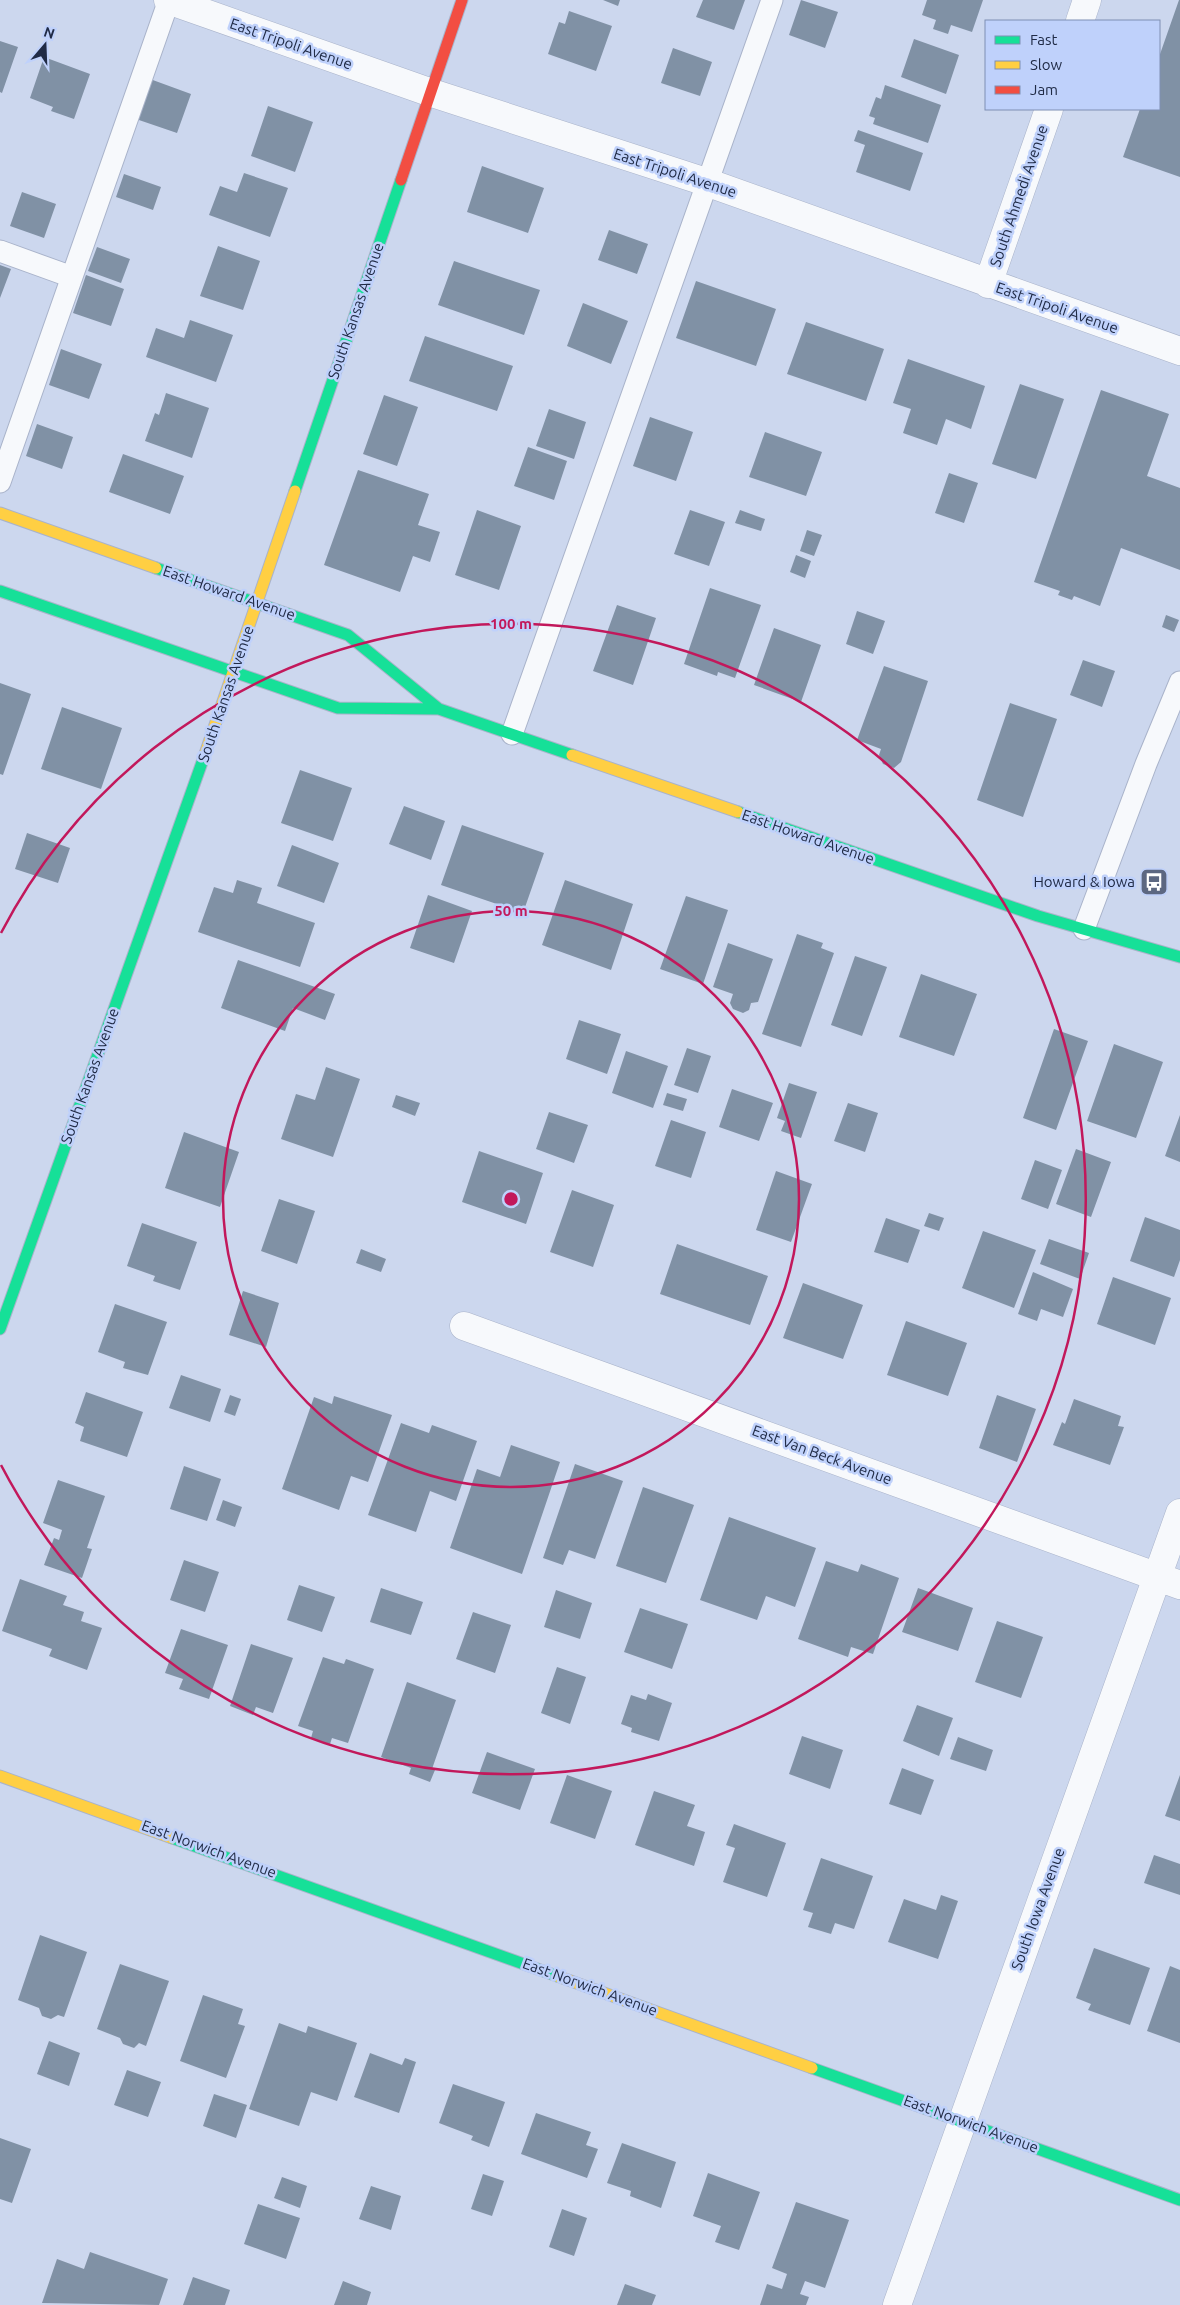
<svg xmlns="http://www.w3.org/2000/svg" width="1180" height="2305" viewBox="0 0 1180 2305" font-family="Ubuntu,sans-serif">
	<rect width="100%" height="100%" fill="#ccd7ee"/>
	<!-- building -->
	<path fill="#8091a5" d="M603,0H620L618,6Z
		M703,0H745L734,30L696,17Z
		M801,0L838,12L825,48L789,35Z
		M927,0H983L972,32L951,25L948,34L933,29L936,20L922,15Z
		M1179,0H1180V177L1123,157L1140,109H1159V57Z
		M569,11L612,26L596,71L548,54L559,22L565,24Z
		M914,39L959,55L946,94L901,77Z
		M0,41L18,47L2,93L0,92Z
		M673,48L712,62L700,96L661,83Z
		M44,57L90,74L74,119L51,111L53,107L30,98Z
		M150,79L191,94L177,133L136,119Z
		M885,85L941,105L928,143L873,124L875,118L869,116L876,97L881,99Z
		M268,106L313,122L295,172L251,156Z
		M858,130L923,153L910,191L856,172L865,145L854,141Z
		M482,166L544,188L528,233L467,212Z
		M244,173L288,188L270,237L209,215L220,186L237,192Z
		M124,174L161,187L153,210L116,197Z
		M22,192L56,204L44,238L10,226Z
		M609,230L648,244L637,274L598,260Z
		M218,246L260,261L243,310L200,296Z
		M97,247L130,259L121,283L88,271Z
		M454,261L540,290L524,335L438,305Z
		M0,265L11,269L0,298Z
		M86,275L124,289L111,326L73,313Z
		M696,281L776,309L756,366L676,338Z
		M583,303L628,321L611,364L567,346Z
		M190,320L233,335L216,382L146,357L156,328L184,338Z
		M806,322L884,349L866,401L787,374Z
		M425,336L513,366L497,411L409,381Z
		M61,349L102,364L89,399L49,385Z
		M908,359L985,386L971,429L946,419L937,445L903,433L911,409L893,403Z
		M1020,384L1064,399L1036,479L992,464Z
		M1101,390L1169,414L1147,476L1180,488V570L1121,548L1100,606L1074,596L1072,600L1058,595L1060,591L1034,582Z
		M166,393L209,408L192,458L145,441L155,413L159,415Z
		M384,395L418,407L397,466L363,454Z
		M549,409L586,422L574,459L536,446Z
		M650,417L693,432L676,481L633,466Z
		M37,424L73,437L62,469L26,456Z
		M765,432L822,452L806,496L749,477Z
		M528,447L567,461L554,500L514,486Z
		M123,454L184,476L170,514L109,492Z
		M358,470L429,494L418,525L440,532L430,562L413,556L400,592L324,565Z
		M949,473L978,483L964,523L935,513Z
		M477,510L521,526L499,590L455,575Z
		M690,510L725,522L709,566L674,554Z
		M740,510L765,519L761,531L735,523Z
		M807,530L822,535L814,556L800,551Z
		M796,555L811,561L805,578L790,572Z
		M710,588L761,605L735,678L718,672L717,676L684,664Z
		M617,605L656,618L633,685L593,671Z
		M857,611L885,621L873,654L846,644Z
		M1166,615L1179,620L1174,632L1162,627Z
		M774,628L821,645L801,702L754,685Z
		M1083,660L1115,671L1102,707L1070,695Z
		M884,666L928,681L901,762L894,768L883,764L879,755L881,749L857,740Z
		M0,683L31,694L3,775L0,774Z
		M1010,703L1057,719L1023,817L977,800Z
		M62,707L122,728L101,789L41,769Z
		M300,770L352,788L333,841L281,823Z
		M404,806L445,821L431,860L389,844Z
		M462,825L544,853L523,913L441,885Z
		M27,833L70,848L58,883L15,869Z
		M292,845L339,863L324,903L277,886Z
		M237,880L262,888L257,903L315,923L300,967L198,932L214,887L233,893Z
		M565,880L633,904L611,970L542,945Z
		M428,895L472,911L454,963L410,948Z
		M686,896L728,910L703,984L660,969Z
		M797,934L823,943L821,948L834,953L801,1047L762,1034Z
		M728,943L773,959L758,1002L751,1003L749,1010L743,1013L733,1009L730,1003L733,994L713,987Z
		M855,956L887,967L862,1036L831,1025Z
		M238,960L335,994L325,1020L293,1008L285,1031L221,1008Z
		M921,974L977,994L954,1056L899,1037Z
		M579,1020L621,1034L607,1074L566,1059Z
		M1054,1029L1088,1041L1056,1130L1023,1118Z
		M1114,1044L1163,1062L1136,1138L1087,1121Z
		M687,1048L711,1056L698,1093L674,1085Z
		M626,1051L668,1066L653,1108L612,1093Z
		M326,1067L360,1079L333,1157L281,1139L296,1094L315,1100Z
		M789,1083L817,1092L801,1138L781,1131L785,1121L777,1118Z
		M732,1089L773,1103L759,1141L719,1127Z
		M667,1093L687,1099L683,1111L663,1105Z
		M396,1095L420,1103L415,1116L392,1107Z
		M848,1103L878,1113L865,1152L834,1141Z
		M549,1112L588,1125L574,1163L536,1149Z
		M1180,1115V1162L1165,1156Z
		M671,1120L706,1132L691,1178L655,1166Z
		M184,1132L239,1152L220,1207L165,1188Z
		M1076,1149L1111,1162L1091,1217L1056,1204Z
		M479,1151L543,1173L526,1224L462,1202Z
		M1035,1160L1062,1170L1048,1209L1021,1199Z
		M776,1171L812,1184L791,1242L756,1230Z
		M572,1190L614,1205L593,1267L550,1252Z
		M279,1199L315,1211L297,1264L261,1251Z
		M929,1213L944,1218L939,1231L924,1226Z
		M1145,1217L1180,1230V1260L1174,1277L1130,1261Z
		M886,1218L920,1230L908,1263L874,1252Z
		M142,1223L197,1242L180,1290L153,1281L155,1276L127,1266Z
		M983,1231L1036,1250L1014,1308L962,1288Z
		M1049,1239L1089,1253L1080,1279L1040,1264Z
		M677,1244L768,1276L750,1325L660,1294Z
		M361,1249L386,1259L381,1272L356,1263Z
		M1033,1272L1073,1289L1063,1317L1041,1309L1037,1321L1018,1314Z
		M1113,1277L1171,1298L1155,1345L1097,1324Z
		M803,1283L863,1305L843,1359L783,1338Z
		M243,1291L279,1303L266,1347L229,1335Z
		M115,1304L167,1322L148,1375L123,1368L125,1362L98,1352Z
		M906,1321L967,1343L948,1396L887,1375Z
		M181,1375L221,1389L210,1422L169,1408Z
		M86,1392L143,1412L127,1457L80,1441L84,1427L75,1423Z
		M230,1395L241,1399L235,1416L224,1412Z
		M997,1395L1036,1409L1017,1462L979,1448Z
		M334,1396L392,1415L368,1482L351,1476L339,1510L282,1489L314,1397L332,1404Z
		M1074,1399L1121,1416L1118,1426L1124,1427L1110,1465L1053,1445L1062,1422L1065,1424Z
		M401,1423L429,1433L432,1425L477,1441L456,1501L430,1491L416,1532L368,1515Z
		M511,1445L560,1462L522,1574L450,1548L477,1469L500,1477Z
		M575,1464L623,1481L595,1559L569,1550L563,1565L543,1558Z
		M184,1466L221,1479L207,1521L170,1509Z
		M58,1480L105,1496L87,1548L92,1549L82,1578L44,1565L54,1538L59,1540L62,1530L43,1523Z
		M643,1487L694,1505L666,1583L616,1566Z
		M223,1500L242,1507L235,1527L216,1520Z
		M729,1517L816,1548L795,1607L766,1596L757,1620L700,1600Z
		M184,1560L219,1572L205,1612L170,1600Z
		M826,1561L858,1572L861,1564L899,1578L873,1654L851,1647L848,1657L798,1639Z
		M20,1579L67,1596L63,1605L84,1612L81,1621L102,1628L87,1670L49,1656L52,1649L2,1631Z
		M299,1585L335,1597L322,1632L287,1620Z
		M381,1588L423,1602L411,1635L370,1622Z
		M918,1588L973,1608L958,1651L902,1632Z
		M556,1590L592,1603L580,1639L544,1627Z
		M640,1608L688,1624L672,1669L624,1652Z
		M473,1612L511,1625L495,1673L456,1659Z
		M997,1621L1043,1637L1021,1698L975,1682Z
		M181,1629L228,1645L209,1699L179,1689L183,1679L165,1673Z
		M251,1644L293,1658L273,1713L256,1707L253,1715L230,1706Z
		M323,1657L344,1664L346,1659L374,1669L348,1743L332,1738L330,1744L311,1738L313,1731L298,1726Z
		M557,1667L586,1677L570,1724L541,1713Z
		M407,1682L456,1700L432,1769L435,1770L430,1782L409,1774L411,1768L381,1757Z
		M648,1694L672,1703L659,1741L631,1732L632,1728L621,1724L631,1695L646,1700Z
		M917,1705L953,1718L939,1756L903,1741Z
		M802,1736L843,1750L830,1789L789,1774Z
		M958,1737L993,1750L986,1771L950,1759Z
		M487,1752L535,1769L520,1810L472,1793Z
		M902,1768L934,1780L921,1815L889,1804Z
		M567,1775L612,1791L595,1839L550,1823Z
		M1180,1775V1821L1165,1816Z
		M654,1791L695,1805L687,1826L705,1832L694,1866L635,1845Z
		M734,1824L786,1843L767,1897L723,1882L735,1848L726,1845Z
		M1154,1855L1180,1864V1895L1144,1883Z
		M821,1858L873,1876L854,1929L835,1923L831,1934L808,1927L813,1913L803,1910Z
		M941,1895L958,1901L938,1959L888,1942L904,1899L936,1910Z
		M40,1935L87,1952L64,2017L58,2015L51,2019L42,2016L39,2008L18,2000Z
		M1094,1948L1150,1968L1130,2025L1088,2010L1091,2004L1076,1998Z
		M120,1964L169,1981L146,2046L139,2043L134,2048L123,2044L120,2038L97,2029Z
		M1170,1966L1180,1970V2043L1147,2031Z
		M203,1995L243,2009L238,2024L245,2026L226,2078L180,2061Z
		M279,2023L306,2033L308,2026L357,2043L337,2101L311,2092L299,2126L249,2109Z
		M49,2041L80,2053L69,2086L37,2074Z
		M370,2053L402,2065L405,2058L416,2062L399,2113L354,2097Z
		M127,2070L161,2082L148,2117L114,2105Z
		M453,2084L505,2102L489,2147L471,2140L473,2136L439,2123Z
		M214,2094L247,2105L236,2138L203,2126Z
		M536,2113L591,2132L586,2145L598,2149L587,2178L521,2154Z
		M0,2138L31,2149L12,2203L0,2199Z
		M622,2143L676,2162L661,2208L630,2196L631,2191L607,2183Z
		M708,2173L760,2192L739,2250L715,2242L721,2226L693,2216Z
		M483,2174L504,2181L492,2216L471,2209Z
		M282,2177L307,2186L300,2208L274,2198Z
		M371,2186L401,2196L391,2230L359,2219Z
		M796,2202L849,2220L825,2288L805,2281L800,2294L809,2297L806,2305H760L767,2284L782,2289L787,2274L772,2268Z
		M258,2204L300,2218L286,2259L244,2244Z
		M562,2209L587,2218L574,2256L549,2247Z
		M90,2252L168,2279L159,2305L42,2303L57,2259L84,2269Z
		M193,2277L230,2290L225,2305H183Z
		M343,2281L371,2292L367,2305H334Z
		M625,2284L656,2295L652,2305H617Z"/>
	<g fill="none" stroke-linecap="round" stroke-linejoin="round">
		<defs>
			<path id="lane" d="M0,251L72,277
				M0,482L169,0
				M512,734L772,0
				M1084,929L1146,764L1180,682"/>
			<path id="street" d="M168,0L429,92L706,182L1180,351
				M1080,21L1087,0
				M988,284L1049,109
				M464,1326L1180,1585
				M897,2305L1180,1513"/>
			<path id="fast" d="M295,491L401,180
				M156,568L348,635L439,709
				M0,591L338,708L439,709L572,755
				M738,812L1038,916L1180,957
				M0,1329L205,754
				M172,1838L557,1976
				M812,2068L1180,2200"/>
			<path id="slow" d="M0,513L156,568
				M205,754L295,491
				M572,755L738,812
				M0,1776L172,1838
				M557,1976L812,2068"/>
			<path id="jam" d="M401,180L462,0"/>
		</defs>
		<!-- lane casing -->
		<use href="#lane" stroke="#a9b3ca" stroke-width="23"/>
		<!-- street casing -->
		<use href="#street" stroke="#a9b3ca" stroke-width="29"/>
		<!-- fast casing -->
		<use href="#fast" stroke="#a9b3ca" stroke-width="13"/>
		<!-- slow casing -->
		<use href="#slow" stroke="#a9b3ca" stroke-width="13"/>
		<!-- jam casing -->
		<use href="#jam" stroke="#a9b3ca" stroke-width="13"/>
		<!-- lane -->
		<use href="#lane" stroke="#f7f9fc" stroke-width="21"/>
		<!-- street -->
		<use href="#street" stroke="#f7f9fc" stroke-width="28"/>
		<!-- fast -->
		<use href="#fast" stroke="#16e098" stroke-width="11"/>
		<!-- slow -->
		<use href="#slow" stroke="#ffcf43" stroke-width="11"/>
		<!-- jam -->
		<use href="#jam" stroke="#f24e42" stroke-width="11"/>
	</g>
	<!-- distance rings -->
	<g fill="none" stroke="#c2185b" stroke-width="2.5">
		<circle cx="511" cy="1199" r="288"/>
		<path d="M1 933A575 575 0 1 1 1 1465"/>
	</g>
	<!-- icons -->
	<defs>
		<symbol id="bus-square" viewBox="-11 -11 22 22"><rect x="-9" y="-9" width="18" height="18" rx="4" fill="#5c6781" stroke="#bfd1fb"/><path d="M-5-6H5V4H4V6H2V4H-2V6H-4V4H-5ZM-3.5-4V0h7V-4ZM-3.5 1.2v1.5H-2V1.2ZM2 1.2v1.5H3.5V1.2Z" fill="#fff"/></symbol>
	</defs>
	<g fill-rule="evenodd">
		<use href="#bus-square" x="1138" y="866" width="32" height="32"/>
	</g>
	<g text-anchor="middle" stroke-width="5" stroke-linejoin="round" paint-order="stroke">
		<!-- street labels -->
		<g font-size="15" fill="#202b46" stroke="#bfd1fb">
			<text transform="translate(291 44) rotate(19)" y="5">East Tripoli Avenue</text>
			<text transform="translate(675 173) rotate(18)" y="5">East Tripoli Avenue</text>
			<text transform="translate(1019 196) rotate(-71)" y="5">South Ahmedi Avenue</text>
			<text transform="translate(1057 308) rotate(19)" y="5">East Tripoli Avenue</text>
			<text transform="translate(356 311) rotate(-71)" y="5">South Kansas Avenue</text>
			<text transform="translate(229 593) rotate(19)" y="5">East Howard Avenue</text>
			<text transform="translate(226 694) rotate(-71)" y="5">South Kansas Avenue</text>
			<text transform="translate(808 837) rotate(19)" y="5">East Howard Avenue</text>
			<text transform="translate(90 1076) rotate(-70)" y="5">South Kansas Avenue</text>
			<text transform="translate(822 1455) rotate(20)" y="5">East Van Beck Avenue</text>
			<text transform="translate(209 1849) rotate(20)" y="5">East Norwich Avenue</text>
			<text transform="translate(1038 1909) rotate(-70)" y="5">South Iowa Avenue</text>
			<text transform="translate(590 1987) rotate(20)" y="5">East Norwich Avenue</text>
			<text transform="translate(971 2124) rotate(20)" y="5">East Norwich Avenue</text>
		</g>
		<!-- poi labels -->
		<g font-size="15" fill="#202b46" stroke="#bfd1fb" text-anchor="end">
			<text x="1135" y="887">Howard &amp; Iowa</text>
		</g>
	</g>
	<circle cx="511" cy="1199" r="8" fill="#c2185b" stroke="#bfd1fb" stroke-width="2.5"/>
	<g font-size="15" text-anchor="middle" font-weight="bold" fill="#c2185b" stroke="#bfd1fb" stroke-width="5" stroke-linejoin="round" paint-order="stroke">
		<text x="511" y="629">100 m</text>
		<text x="511" y="916">50 m</text>
	</g>
	<!-- legend -->
	<rect x="985" y="20" width="175" height="90" fill="#bfd1fb" stroke="#7f8fb3"/>
	<rect x="995" y="36" width="25" height="8" fill="#16e098" stroke="#7f8fb3"/>
	<text x="1030" y="45" font-size="15" fill="#202b46">Fast</text>
	<rect x="995" y="61" width="25" height="8" fill="#ffcf43" stroke="#7f8fb3"/>
	<text x="1030" y="70" font-size="15" fill="#202b46">Slow</text>
	<rect x="995" y="86" width="25" height="8" fill="#f24e42" stroke="#7f8fb3"/>
	<text x="1030" y="95" font-size="15" fill="#202b46">Jam</text>
	<!-- north arrow -->
	<g transform="translate(45 45) rotate(19)" stroke="#bfd1fb" stroke-width="4" paint-order="stroke">
	<path d="M0-4L9 19L0 12L-9 19Z" fill="#202b46"/>
	<text y="-8" font-size="14" font-weight="bold" text-anchor="middle" fill="#202b46">N</text>
	</g>
</svg>
